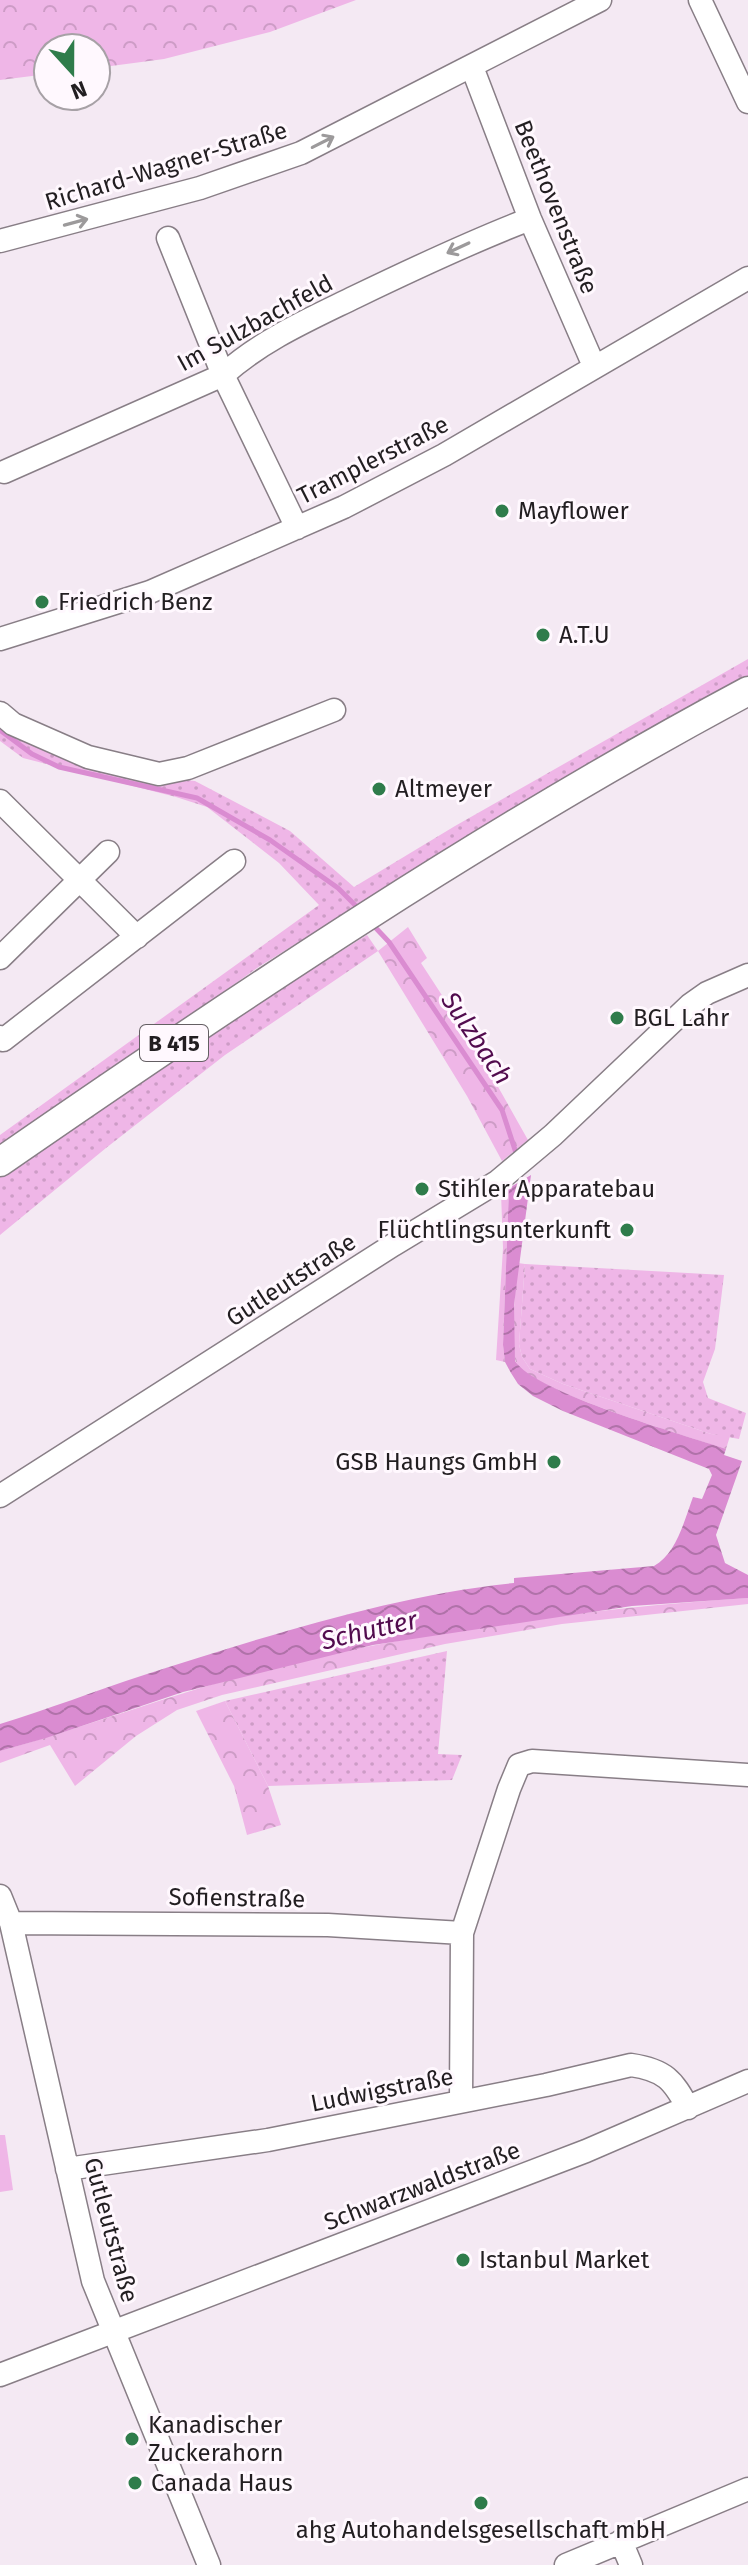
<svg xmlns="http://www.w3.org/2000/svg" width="748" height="2565" viewBox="0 0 748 2565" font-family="'Fira Sans',sans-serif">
	<defs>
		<pattern id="grass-dots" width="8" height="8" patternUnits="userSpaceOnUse" patternTransform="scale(2)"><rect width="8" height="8" fill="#efb6e7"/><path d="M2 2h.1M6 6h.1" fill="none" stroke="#cd9cc6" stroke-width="1.8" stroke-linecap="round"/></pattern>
		<pattern id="forest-crowns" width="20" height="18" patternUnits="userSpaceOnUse" patternTransform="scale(2)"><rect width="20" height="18" fill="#efb6e7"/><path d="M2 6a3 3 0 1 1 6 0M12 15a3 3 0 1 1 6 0" fill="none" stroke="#cd9cc6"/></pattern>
		<pattern id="water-waves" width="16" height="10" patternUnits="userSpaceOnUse" patternTransform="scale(2)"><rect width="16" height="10" fill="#da8cd1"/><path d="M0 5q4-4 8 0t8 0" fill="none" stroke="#b072a9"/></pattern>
	</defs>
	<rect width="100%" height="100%" fill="#f4e9f3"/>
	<!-- grass -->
	<path fill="url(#grass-dots)" d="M748,659V681L462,841L260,966L0,1151V1135L319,905L279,863L207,807L176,797L23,758L0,741V722L177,779L195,781L290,831L354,887L455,826Z
		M367,935L378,951L225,1055L106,1148L0,1235V1177C119,1092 242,1012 367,935Z
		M525,1264L724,1275L715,1349L703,1382L708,1398L746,1413L739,1439L711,1434L563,1384L530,1369L522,1357L519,1344Z
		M447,1651L438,1754L462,1755L452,1780L268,1786L225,1701Z"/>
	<!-- forest -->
	<path fill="url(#forest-crowns)" d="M0,0H356L270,32L164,59L96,68V48H48V74L0,80Z
		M408,927L427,958L421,963L475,1046L528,1140L502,1161L467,1096L378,951Z
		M509,1188L503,1345L505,1362L496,1360L503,1248L501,1193Z
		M518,1263L525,1264L519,1344L522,1357L530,1369L563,1384L711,1434L730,1436L726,1449C693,1438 525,1389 516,1362C509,1341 516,1286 518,1263Z
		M748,1598V1604L562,1624L445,1644L222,1695L177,1710L136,1736L75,1786L50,1745L0,1763V1751C86,1727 169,1695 256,1672C417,1631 582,1609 748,1598Z
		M225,1701L268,1786L281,1825L247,1835L234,1786L196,1711Z"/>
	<!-- park -->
	<path fill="#efb6e7" d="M0,2135H5L13,2190L0,2192Z"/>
	<!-- water -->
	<path fill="url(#water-waves)" d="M531,1175L514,1305L515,1361C535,1393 685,1435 726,1449L724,1455L742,1461L716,1535L725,1563L748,1575V1598L632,1606L373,1645L183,1692L46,1738L0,1751V1724C49,1709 95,1691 144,1675C261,1638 392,1595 514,1583V1578L654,1566C677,1553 684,1521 693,1497L702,1499L712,1475L709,1469L563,1411L533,1396L518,1384L511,1373L505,1362L503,1345L509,1188Z"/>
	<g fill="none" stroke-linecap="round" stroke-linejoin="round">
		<!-- stream -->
		<path stroke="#da8cd1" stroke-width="5" d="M0,730L32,754L59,767L197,798L270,840L338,888L361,911
			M373,925L389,942L502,1110L517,1156"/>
		<defs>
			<path id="minor" d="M700,0L748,102
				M472,67L530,219L594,366
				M168,238L223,375L297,528
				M0,241L200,188L301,153L600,0
				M4,472L223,375C262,340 308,320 355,297C413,269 470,242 530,219
				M0,639L150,592L344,507L444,455L748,278
				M0,713L13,724L88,757L159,774L188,768L334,710
				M0,801L137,937
				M0,958L108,852
				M0,1037L3,1040L234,861
				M0,1496L393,1245L497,1182L553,1135L690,1005L707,993L748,975
				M0,1896L11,1923L93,2281L209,2565
				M11,1923L328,1925L462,1933
				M461,2101L462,1933L509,1789L519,1765L532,1761L748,1775
				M67,2169L268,2140L546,2085L631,2065C665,2070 673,2080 688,2108
				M0,2375L586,2151L748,2081
				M621,2541L631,2565
				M566,2565L748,2489"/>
			<path id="major" d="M0,1162C243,994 488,830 748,691"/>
		</defs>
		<!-- minor casing -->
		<use href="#minor" stroke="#887e86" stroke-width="25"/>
		<!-- major casing -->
		<use href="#major" stroke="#887e86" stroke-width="31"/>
		<!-- minor -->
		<use href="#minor" stroke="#fff" stroke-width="22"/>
		<!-- major -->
		<use href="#major" stroke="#fff" stroke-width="28"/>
	</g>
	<!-- one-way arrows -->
	<defs><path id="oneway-shaft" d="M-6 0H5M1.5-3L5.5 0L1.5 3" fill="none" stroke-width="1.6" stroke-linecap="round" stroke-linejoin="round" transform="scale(2)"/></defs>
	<g stroke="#9c9a9b">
		<use href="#oneway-shaft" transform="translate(323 142) rotate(-27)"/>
		<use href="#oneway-shaft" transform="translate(76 222) rotate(-15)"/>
		<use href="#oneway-shaft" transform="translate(458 248) rotate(155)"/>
	</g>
	<!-- markers -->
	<g fill="#2f7c4b" stroke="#fff8fe" stroke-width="3">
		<circle cx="502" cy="511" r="8"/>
		<circle cx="42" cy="602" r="8"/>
		<circle cx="543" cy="635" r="8"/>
		<circle cx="379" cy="789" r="8"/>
		<circle cx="617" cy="1018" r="8"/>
		<circle cx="422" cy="1189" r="8"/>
		<circle cx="627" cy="1230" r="8"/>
		<circle cx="554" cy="1462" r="8"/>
		<circle cx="463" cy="2260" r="8"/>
		<circle cx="132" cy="2439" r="8"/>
		<circle cx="135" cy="2483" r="8"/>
		<circle cx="481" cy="2503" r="8"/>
	</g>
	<g text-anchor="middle" stroke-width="6" stroke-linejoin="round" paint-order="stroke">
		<!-- shield labels -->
		<rect fill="#fff8fe" stroke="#645f63" stroke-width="2" x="140" y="1025" width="68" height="36" rx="6"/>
		<g font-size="22" font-weight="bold" fill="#221e21">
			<text x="174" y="1051">B 415</text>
		</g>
		<!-- street labels -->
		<g font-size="24" fill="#221e21" stroke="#fff8fe">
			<text transform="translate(166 166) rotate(-17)" y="8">Richard-Wagner-Straße</text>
			<text transform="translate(556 207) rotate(68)" y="8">Beethovenstraße</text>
			<text transform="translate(255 323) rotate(-29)" y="8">Im Sulzbachfeld</text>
			<text transform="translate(373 460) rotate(-27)" y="8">Tramplerstraße</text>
			<text transform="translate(291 1280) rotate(-33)" y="8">Gutleutstraße</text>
			<text transform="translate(237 1898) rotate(1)" y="8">Sofienstraße</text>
			<text transform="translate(382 2090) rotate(-11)" y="8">Ludwigstraße</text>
			<text transform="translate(422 2186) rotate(-21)" y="8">Schwarzwaldstraße</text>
			<text transform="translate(111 2230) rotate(75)" y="8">Gutleutstraße</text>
		</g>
		<!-- poi labels -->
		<g font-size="24" fill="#221e21" stroke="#fff8fe" text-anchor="start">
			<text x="518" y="519">Mayflower</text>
			<text x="58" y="610">Friedrich Benz</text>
			<text x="559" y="643">A.T.U</text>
			<text x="395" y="797">Altmeyer</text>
			<text x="633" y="1026">BGL Lahr</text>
			<text x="438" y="1197">Stihler Apparatebau</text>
			<text x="611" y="1238" text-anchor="end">Flüchtlingsunterkunft</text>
			<text x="538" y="1470" text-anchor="end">GSB Haungs GmbH</text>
			<text x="479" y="2268">Istanbul Market</text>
			<text x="148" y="2433">Kanadischer<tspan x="148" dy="28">Zuckerahorn</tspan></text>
			<text x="151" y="2491">Canada Haus</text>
			<text x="481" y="2538" text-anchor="middle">ahg Autohandelsgesellschaft mbH</text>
		</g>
		<!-- water labels -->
		<g font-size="26" font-style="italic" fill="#520b4e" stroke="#fff8fe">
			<text transform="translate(477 1038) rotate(56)" y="9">Sulzbach</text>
			<text transform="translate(369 1630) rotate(-13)" y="9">Schutter</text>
		</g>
	</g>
	<!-- north arrow -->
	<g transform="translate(72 72) rotate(159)"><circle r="38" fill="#fff8fe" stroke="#a7a1a6" stroke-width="2"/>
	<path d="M0-6L14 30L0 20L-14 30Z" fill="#2f7c4b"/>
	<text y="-12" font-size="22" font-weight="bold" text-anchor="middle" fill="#221e21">N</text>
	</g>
</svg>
